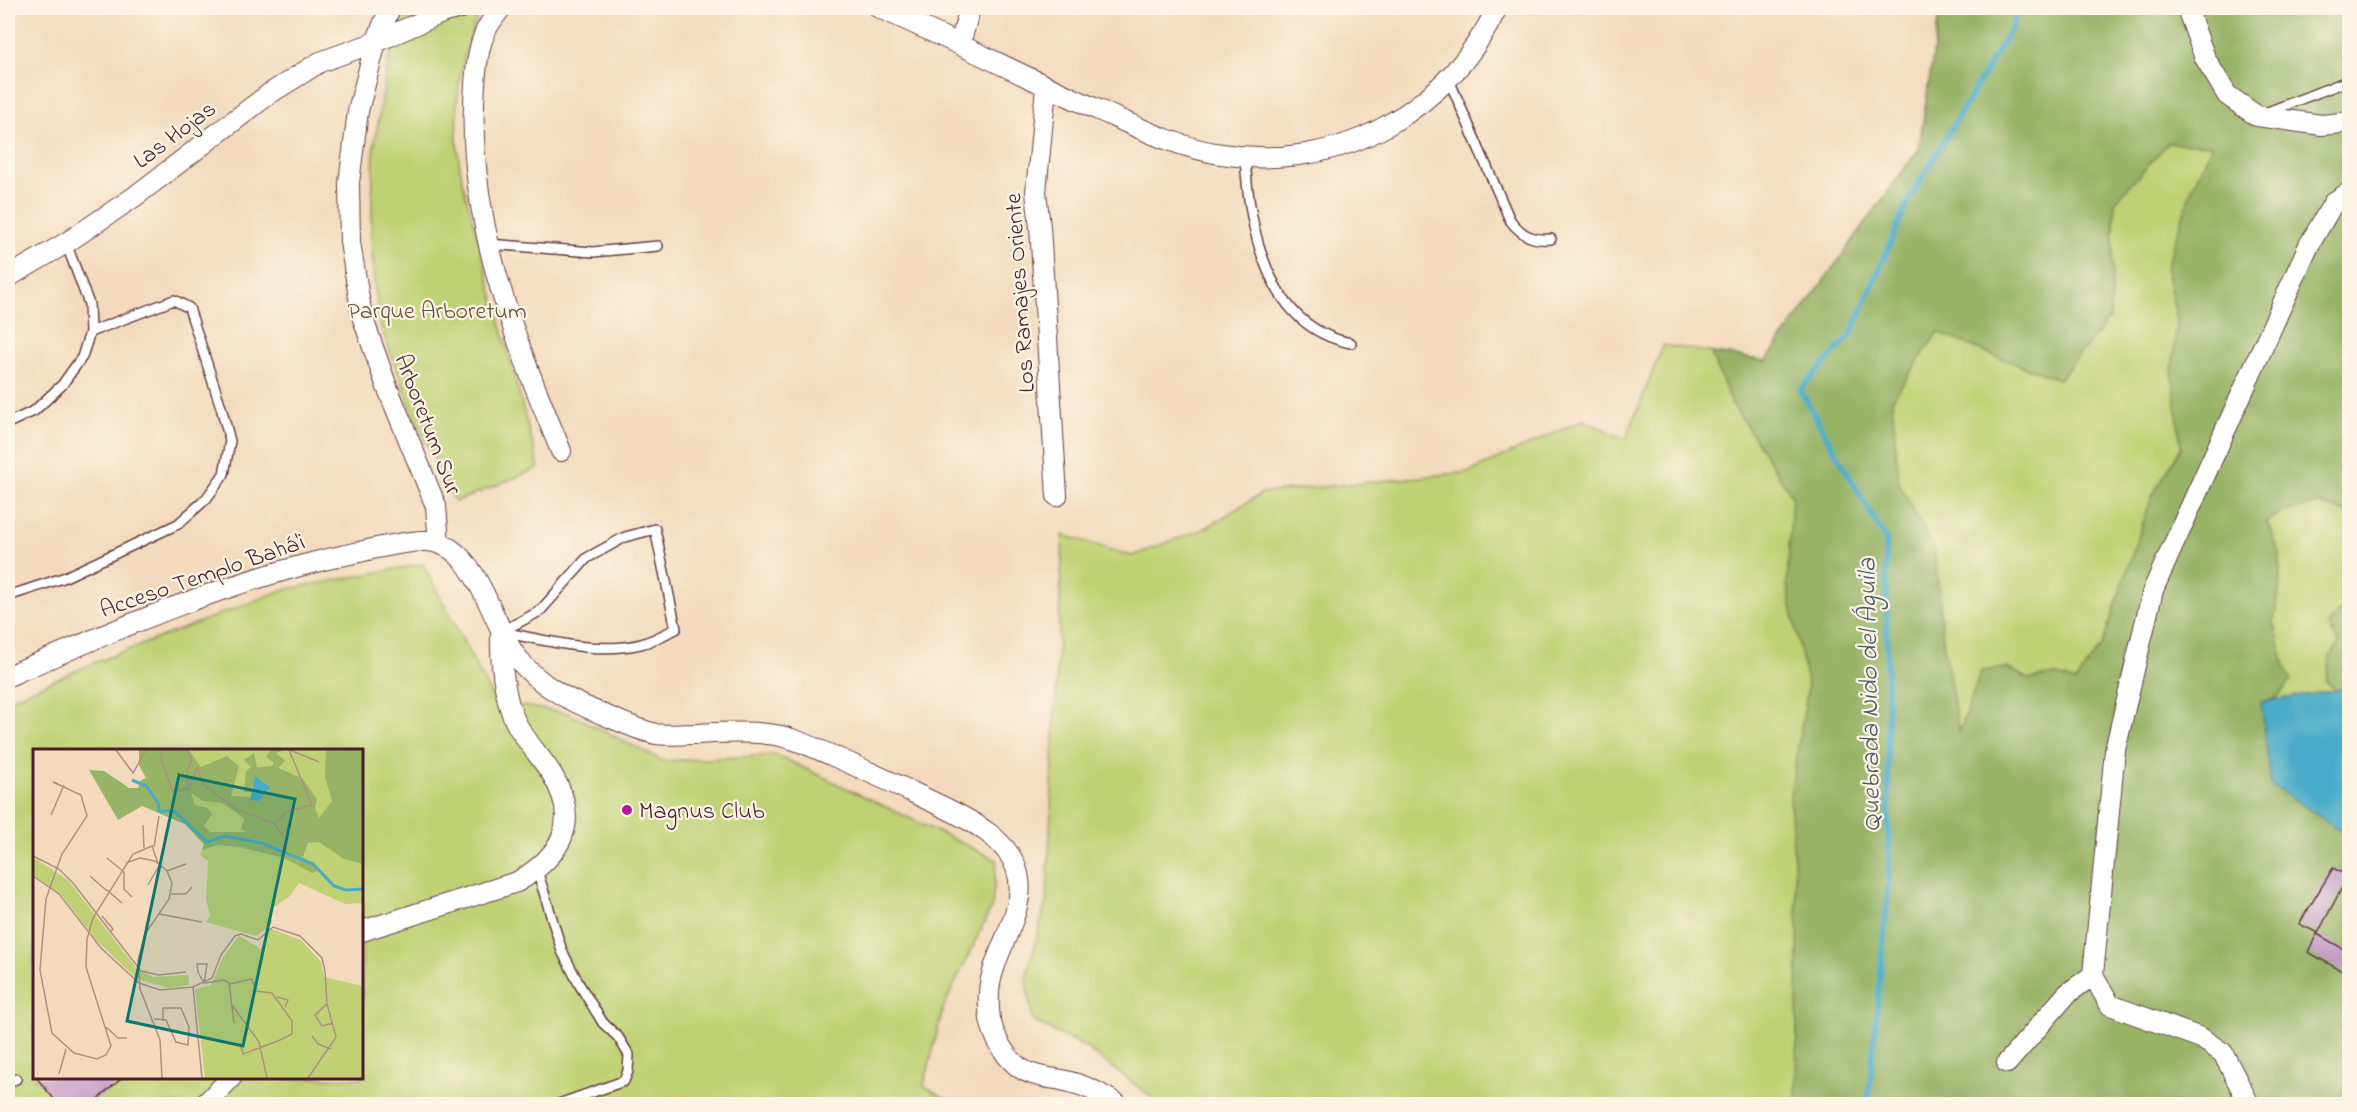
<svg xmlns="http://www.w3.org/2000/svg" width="2357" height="1112" viewBox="0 0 2357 1112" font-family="'Indie Flower',sans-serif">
	<rect width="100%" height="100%" fill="#fcf5e5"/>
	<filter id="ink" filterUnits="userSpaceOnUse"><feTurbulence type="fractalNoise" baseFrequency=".0167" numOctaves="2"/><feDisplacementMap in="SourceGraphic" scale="12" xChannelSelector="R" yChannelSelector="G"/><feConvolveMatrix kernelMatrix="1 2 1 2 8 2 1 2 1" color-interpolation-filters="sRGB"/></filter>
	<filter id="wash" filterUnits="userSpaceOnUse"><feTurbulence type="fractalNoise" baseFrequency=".008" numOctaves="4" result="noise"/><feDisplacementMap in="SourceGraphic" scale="24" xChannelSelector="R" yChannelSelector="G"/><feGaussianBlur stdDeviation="1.35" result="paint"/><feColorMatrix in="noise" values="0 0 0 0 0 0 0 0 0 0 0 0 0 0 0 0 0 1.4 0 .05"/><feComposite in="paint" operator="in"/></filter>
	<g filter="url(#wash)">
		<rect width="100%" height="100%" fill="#f3dabc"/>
		<!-- green -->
		<path fill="#bfd174" stroke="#847850" stroke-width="1.5" fill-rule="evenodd" d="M404,8H481C456,64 451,119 462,180L539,468L455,502L414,415L380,325L374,280L371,235L374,146L389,58Z
			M1940,8H2349V1104H1309L1305,1102L1156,1104L1154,1099L1085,1047L1033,1021L1026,979L1047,898L1063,535L1132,556L1206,528L1262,493L1469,472L1583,420L1626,439L1663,345L1766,361L1919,149Z
			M423,564L495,702L568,713L663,761L777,755L997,860L992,906L943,1008L924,1086L956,1104H8V700L99,661L282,590ZM34,750H362V1078H34Z"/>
		<!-- forest -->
		<path fill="#97b366" stroke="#706948" stroke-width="1.5" fill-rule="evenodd" d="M1940,8H2349V513L2320,504L2282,512L2267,522L2280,554V586L2274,622L2284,663L2291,681L2275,699L2261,702L2337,828L2349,833V1104H1796L1798,929L1790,795L1808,687L1787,586L1792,496L1732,404L1711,353L1766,361L1919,149ZM2168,143L2212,145L2191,191L2166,269L2177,320L2172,371L2181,448L2152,496L2102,645L2075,682L2056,675L2029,679L2007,668L1981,671L1959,733L1943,640L1935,552L1899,483L1892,400L1938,332L1999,358L2059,379L2110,318L2115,202Z
			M2346,603H2349V688L2335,690L2326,681L2330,658L2339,644L2328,625Z"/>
		<!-- water -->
		<path fill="#48acc8" stroke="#49667a" stroke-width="1.5" d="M2349,688H2350L2349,833L2337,828L2271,784L2261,702Z"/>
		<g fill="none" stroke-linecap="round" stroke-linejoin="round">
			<!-- stream -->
			<path stroke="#48acc8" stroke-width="6" d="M1868,1104L1889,882L1886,540L1800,390L1851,335L1908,202L2013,25L2015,8"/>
		</g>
		<g id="blocks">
			<!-- building -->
			<path fill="#c29ac7" d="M2333,868L2348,876L2318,933L2299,924Z
				M2317,934L2349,952V975L2308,952Z
				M36,1077H123L92,1104H58Z"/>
		</g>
	</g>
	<g filter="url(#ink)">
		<use href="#blocks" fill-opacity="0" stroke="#633b41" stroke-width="1.5"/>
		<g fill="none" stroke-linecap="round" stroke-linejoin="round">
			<defs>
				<path id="service" d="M1449,80L1510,220C1521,235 1533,241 1551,239
					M2265,113L2350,80
					M1245,157C1249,229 1267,327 1351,343
					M488,244L593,252L658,246
					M8,423L34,411L62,385L82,357L90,332L89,304L66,243
					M655,529L676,629C664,634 653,641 641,644C596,655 545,640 501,632L540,611L587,558L625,537Z
					M8,596L63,578L178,524L206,499L224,474L230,441L221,407L189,308L174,300L90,332
					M537,870L562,951L579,984L603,1023L618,1037L629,1055L628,1071L624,1081L559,1104
					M8,1082L16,1079"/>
				<path id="minor" d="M390,8L376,42L358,111L349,183L350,242L362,316L387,387L436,506L439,543
					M501,8C495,16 487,25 484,35C476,55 475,81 474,103C469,225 515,340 561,451
					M879,8C954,40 1026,78 1101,111C1139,128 1179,148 1221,154C1278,163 1338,154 1388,125C1437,97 1473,58 1497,8
					M2187,8L2205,58L2227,95L2257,116L2322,125L2350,122
					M960,44L970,8
					M1046,87L1036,192L1040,227L1057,496
					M8,277L66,243L134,197L269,94L320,62L376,42L444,12L461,8
					M8,676C119,628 231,579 350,554C373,549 399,542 423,541C476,539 490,622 516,656C540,689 578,704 614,719C628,725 642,731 656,734C668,736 681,734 693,734C718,733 743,731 768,734C790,736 810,746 831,755C858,767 885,779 912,792C936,804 962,814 984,830C992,835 1000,843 1006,850C1039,892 1003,932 992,975C988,989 988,1004 990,1019C994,1037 1001,1051 1015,1064C1030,1078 1051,1077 1070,1082C1087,1086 1103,1095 1117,1104
					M362,931L517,882C561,856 581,823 553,776C542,758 526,742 516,723C504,700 500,658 501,633
					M2093,975L2110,1005L2201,1038L2223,1053L2249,1104
					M2007,1063L2067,994L2093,975L2115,750L2153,590L2309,245L2334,202L2350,192
					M205,1104L231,1078"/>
			</defs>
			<!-- service casing -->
			<use href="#service" stroke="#633b41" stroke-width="12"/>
			<!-- minor casing -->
			<use href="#minor" stroke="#633b41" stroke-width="22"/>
			<!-- service -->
			<use href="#service" stroke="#fff" stroke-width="9"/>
			<!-- minor -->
			<use href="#minor" stroke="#fff" stroke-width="20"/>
		</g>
	</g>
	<!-- markers -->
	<circle fill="#b5179e" stroke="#fcf5e5" stroke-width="2" cx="627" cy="810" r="6"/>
	<g text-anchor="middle" stroke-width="4.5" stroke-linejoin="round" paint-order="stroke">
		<!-- street labels -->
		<g font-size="24" fill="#4a1f2b" stroke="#fcf5e5">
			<text transform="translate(174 134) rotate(-37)" y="8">Las Hojas</text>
			<text transform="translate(1019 293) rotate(-94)" y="8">Los Ramajes Oriente</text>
			<text transform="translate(429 424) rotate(69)" y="8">Arboretum Sur</text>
			<text transform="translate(202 575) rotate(-19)" y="8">Acceso Templo Bahá'i</text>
		</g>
		<!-- park labels -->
		<g font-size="24" fill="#674c3d" stroke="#fcf5e5">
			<text x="437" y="318">Parque Arboretum</text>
		</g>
		<!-- poi labels -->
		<g font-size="24" fill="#4a1f2b" stroke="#fcf5e5" text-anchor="start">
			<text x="639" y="818">Magnus Club</text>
		</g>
		<!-- water labels -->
		<g font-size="26" font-style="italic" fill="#49576a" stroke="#fcf5e5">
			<text transform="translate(1868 695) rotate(-91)" y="9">Quebrada Nido del Águila</text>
		</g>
	</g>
	<!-- overview -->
	<g transform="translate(33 749)">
		<rect width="330" height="330" fill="#f3dabc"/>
		<path d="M116,1H330V154L312,155L266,134L256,148L238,160L239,175L223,187L173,173L177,166L173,151L175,112L167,106L171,96L152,75L127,65ZM0,108L35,131L104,220L120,228L155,226L156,236L136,239L104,230L64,192L30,148L0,126ZM236,179L268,191L288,213L291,228L330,237V329H172L162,240L178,236L190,208L206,187L228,200Z" fill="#bfd174"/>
		<path d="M106,1H156L168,18L194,7L206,17L198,47L216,48L218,51L222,28L218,43H211L213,22L218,18L211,11L221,4L224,18L239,17L241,14L233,8L238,1H252L243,4L252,12L245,19L269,29L284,50L282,59L286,69L299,52L292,28L293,1H330V115L311,110L286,93L275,94L270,108L286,121L279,124L251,109L206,98L185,96L169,101L171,95L152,75L109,57L85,71L56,21L71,22L96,39H105L107,32L113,29L106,16ZM158,44L170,52L189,54L208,67L211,70L208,80L213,83H177L171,77L179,65L174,59L162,56Z" fill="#97b366" fill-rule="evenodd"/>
		<path d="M222,27L237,38L226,52L217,51Z" fill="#48acc8"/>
		<path fill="none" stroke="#48acc8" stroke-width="3" d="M99,31L113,37L125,53L126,62H141L174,93L192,87L228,94L280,115L301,137L313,141L330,140"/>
		<path fill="none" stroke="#af8f82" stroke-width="1.5" d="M83,1L100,24L113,1M129,1L128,10L140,43L156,39L164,18L171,36L203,60L242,75L249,86M153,1L159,10L154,22L155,36M257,1L286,13M24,34L20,33L48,46L54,67L29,105L13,150L7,221L19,284L41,304L64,310L73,306L78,297L53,218L54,190L60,169L100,105L119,97L125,114M18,66L31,36M242,75L253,63L279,56L256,1M110,76L111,99M121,98L126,67M0,107L26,120L40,134L108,222L126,226L153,223M74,109L91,123V140L99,148M93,114L107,109L122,112L134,122L139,134L136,150L112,185L105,211L107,240L127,291L129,329M134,122L153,115M0,127L26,145L68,199L106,234L127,241L160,238M57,127L74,142M115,136L127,115M74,141L89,154M138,145H153L159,138M126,165L169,173M69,167L80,180L77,184M164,215H174L171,234L165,223ZM172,234L191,231L196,234L201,274M197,235L219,230L223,242L239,244L259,272V285L245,292L210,305L207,294M244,248L255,251L252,258M294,255L282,266L289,277L300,274M199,256L226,293L234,329M121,270L133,271L143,293L155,296L156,278L148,259H130V270M73,278L85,289H94M279,287L285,295L298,300M26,325L33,300M169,329L160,238L179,229L188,206L202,187L208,185L225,191L240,178L267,187L289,209L292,222L294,255L303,288L275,329"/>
		<path fill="#0f766e" fill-opacity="0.15" stroke="#0f766e" stroke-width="3" d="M146,26L262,50L210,297L94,272Z"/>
		<rect width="330" height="330" fill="none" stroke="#4a1f2b" stroke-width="3"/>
	</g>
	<!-- margin -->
	<rect width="2357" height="1112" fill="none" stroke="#fcf5e5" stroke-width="30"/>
</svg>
